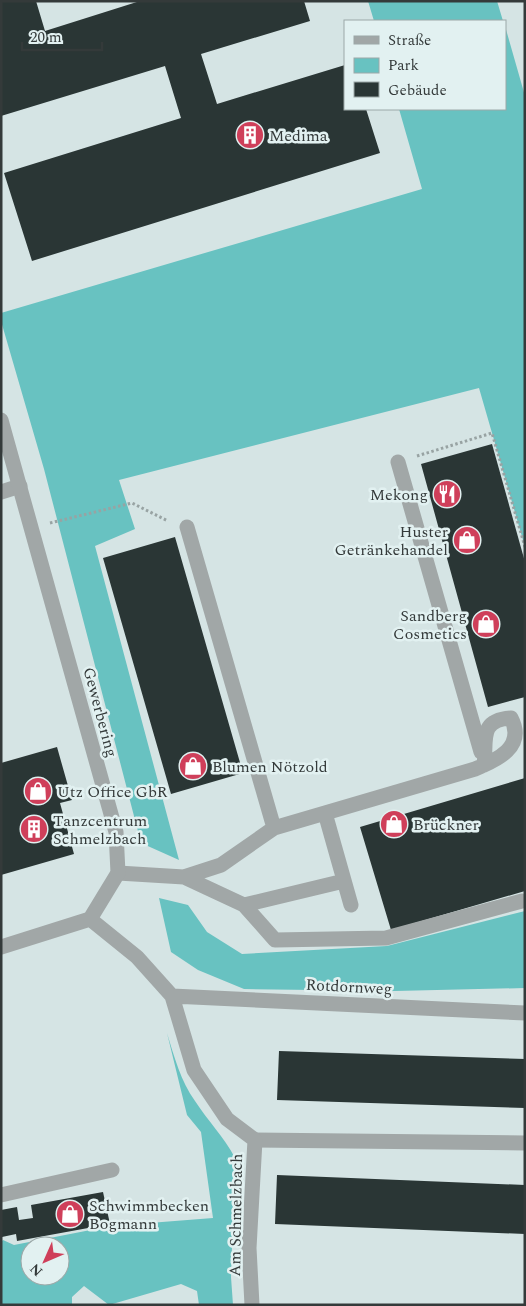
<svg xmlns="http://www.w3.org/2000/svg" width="526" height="1306" viewBox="0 0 526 1306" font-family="Spectral,serif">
	<rect width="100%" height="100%" fill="#d5e4e4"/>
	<!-- green -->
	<path fill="#68c2c1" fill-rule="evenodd" d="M368,1H497L503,21H374Z
		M505,26L525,96V547L479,388L119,480L135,529L95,546L179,860L141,843L44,469L1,321V313L422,189L399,109H505Z
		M159,898L188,905L207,932L242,954L387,946L525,911V988L395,991L244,989L198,970L171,952Z
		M167,1033C174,1056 181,1082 195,1101C208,1121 224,1137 235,1158L231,1277L233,1305H199L197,1291L181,1284L109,1305L84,1286L72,1297V1305H1V1242L3,1240L14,1245L111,1226L213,1218L201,1132L187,1115ZM30,1246H60V1276H30Z"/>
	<!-- building -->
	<path fill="#2a3635" d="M1,1H36L45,31L140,1H304L310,21L201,54L217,104L345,65V109H366L380,153L32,261L4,173L181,118L165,66L1,116Z
		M492,444L525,562V697L488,707L421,464Z
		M175,537L243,773L171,794L103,558Z
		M57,747L72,800L60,803L74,854L1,875V763Z
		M525,778V891L391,930L360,827Z
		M279,1051L525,1059V1108L277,1100Z
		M277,1175L525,1185V1234L275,1224Z
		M103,1192L110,1224L17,1241L16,1234L2,1237L1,1210L17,1207L19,1220L33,1218L31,1205Z"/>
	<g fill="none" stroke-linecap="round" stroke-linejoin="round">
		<!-- path -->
		<path stroke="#98a3a3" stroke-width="3" stroke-dasharray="2.5 2.5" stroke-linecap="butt" d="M417,456L492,433L525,547
			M50,523L132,503L168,521"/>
		<!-- lane -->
		<path stroke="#a1a7a7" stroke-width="15" d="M398,462L481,752
			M1,492L20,486
			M187,527L274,828
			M325,813L351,905
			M118,873L184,877L221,865L274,828L475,769C497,760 526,747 511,718C478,720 487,741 484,765
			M184,877L244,905L344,881
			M244,905L275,940L386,938L522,901
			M255,1140L525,1143
			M1,1195L112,1170"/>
		<!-- street -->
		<path stroke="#a1a7a7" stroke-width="15" d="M1,420L116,832L118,873L90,919L1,947
			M90,919L137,957L172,996L194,1070L227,1119L255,1140L249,1248L252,1305
			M172,996L525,1013"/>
	</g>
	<!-- icons -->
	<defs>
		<symbol id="building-disc" viewBox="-11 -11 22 22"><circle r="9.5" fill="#cf3f5a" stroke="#e2f1f1"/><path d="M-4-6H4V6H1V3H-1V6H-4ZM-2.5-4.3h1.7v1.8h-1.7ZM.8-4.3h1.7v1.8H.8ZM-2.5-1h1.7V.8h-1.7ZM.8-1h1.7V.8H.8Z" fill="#fff"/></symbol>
		<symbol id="restaurant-disc" viewBox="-11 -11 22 22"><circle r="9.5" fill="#cf3f5a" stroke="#e2f1f1"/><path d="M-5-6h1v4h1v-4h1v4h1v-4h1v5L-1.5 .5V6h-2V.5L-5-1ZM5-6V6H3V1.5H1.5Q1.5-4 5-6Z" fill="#fff"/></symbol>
		<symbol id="shop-disc" viewBox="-11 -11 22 22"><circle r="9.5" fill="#cf3f5a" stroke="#e2f1f1"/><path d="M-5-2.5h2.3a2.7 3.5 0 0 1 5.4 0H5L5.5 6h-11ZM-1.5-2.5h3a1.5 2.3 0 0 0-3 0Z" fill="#fff"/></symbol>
	</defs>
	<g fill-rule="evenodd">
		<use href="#building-disc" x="234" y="119" width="32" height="32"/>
		<use href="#restaurant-disc" x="431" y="478" width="32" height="32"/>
		<use href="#shop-disc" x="451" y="524" width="32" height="32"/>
		<use href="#shop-disc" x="470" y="608" width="32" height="32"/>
		<use href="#shop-disc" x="177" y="750" width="32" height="32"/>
		<use href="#shop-disc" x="22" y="775" width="32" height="32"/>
		<use href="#shop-disc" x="378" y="808" width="32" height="32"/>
		<use href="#building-disc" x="18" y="813" width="32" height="32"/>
		<use href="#shop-disc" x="54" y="1198" width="32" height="32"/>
	</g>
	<g text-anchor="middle" stroke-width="5" stroke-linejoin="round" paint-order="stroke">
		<!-- poi labels -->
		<g font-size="16" fill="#343a3a" stroke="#e2f1f1" text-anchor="start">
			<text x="269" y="141">Medima</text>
			<text x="428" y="500" text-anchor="end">Mekong</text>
			<text x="448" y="537" text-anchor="end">Huster<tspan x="448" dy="18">Getränkehandel</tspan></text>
			<text x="467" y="621" text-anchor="end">Sandberg<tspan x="467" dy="18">Cosmetics</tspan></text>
			<text x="212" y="772">Blumen Nötzold</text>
			<text x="57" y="797">Utz Office GbR</text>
			<text x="53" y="826">Tanzcentrum<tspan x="53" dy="18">Schmelzbach</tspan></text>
			<text x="413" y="830">Brückner</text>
			<text x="89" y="1211">Schwimmbecken<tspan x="89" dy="18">Bogmann</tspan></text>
		</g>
		<!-- street labels -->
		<g font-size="16" fill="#343a3a" stroke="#e2f1f1">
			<text transform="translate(101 712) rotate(75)" y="6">Gewerbering</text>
			<text transform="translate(349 986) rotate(3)" y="6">Rotdornweg</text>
			<text transform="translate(235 1215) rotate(-89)" y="6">Am Schmelzbach</text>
		</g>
	</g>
	<!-- border -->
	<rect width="526" height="1306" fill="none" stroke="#343a3a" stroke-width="5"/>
	<!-- legend -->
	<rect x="344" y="20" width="162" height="90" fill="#e2f1f1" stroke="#9ca8a8"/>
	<rect x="354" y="36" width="25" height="8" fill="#a1a7a7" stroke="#9ca8a8"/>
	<text x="388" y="45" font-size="15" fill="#343a3a">Straße</text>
	<rect x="354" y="58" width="25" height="15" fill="#68c2c1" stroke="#9ca8a8"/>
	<text x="388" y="70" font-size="15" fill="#343a3a">Park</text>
	<rect x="354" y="82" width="25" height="15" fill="#2a3635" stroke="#9ca8a8"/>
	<text x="388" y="95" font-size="15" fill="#343a3a">Gebäude</text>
	<!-- north arrow -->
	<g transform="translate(45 1261) rotate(225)"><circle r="24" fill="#e2f1f1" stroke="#9ca8a8"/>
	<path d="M0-4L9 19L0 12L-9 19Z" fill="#cf3f5a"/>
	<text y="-8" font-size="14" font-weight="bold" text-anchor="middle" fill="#343a3a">N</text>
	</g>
	<!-- scale -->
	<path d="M22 42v8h80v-8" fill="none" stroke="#343a3a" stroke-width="2.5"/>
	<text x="30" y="42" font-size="15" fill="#343a3a" stroke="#e2f1f1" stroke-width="4" paint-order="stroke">20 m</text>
</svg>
